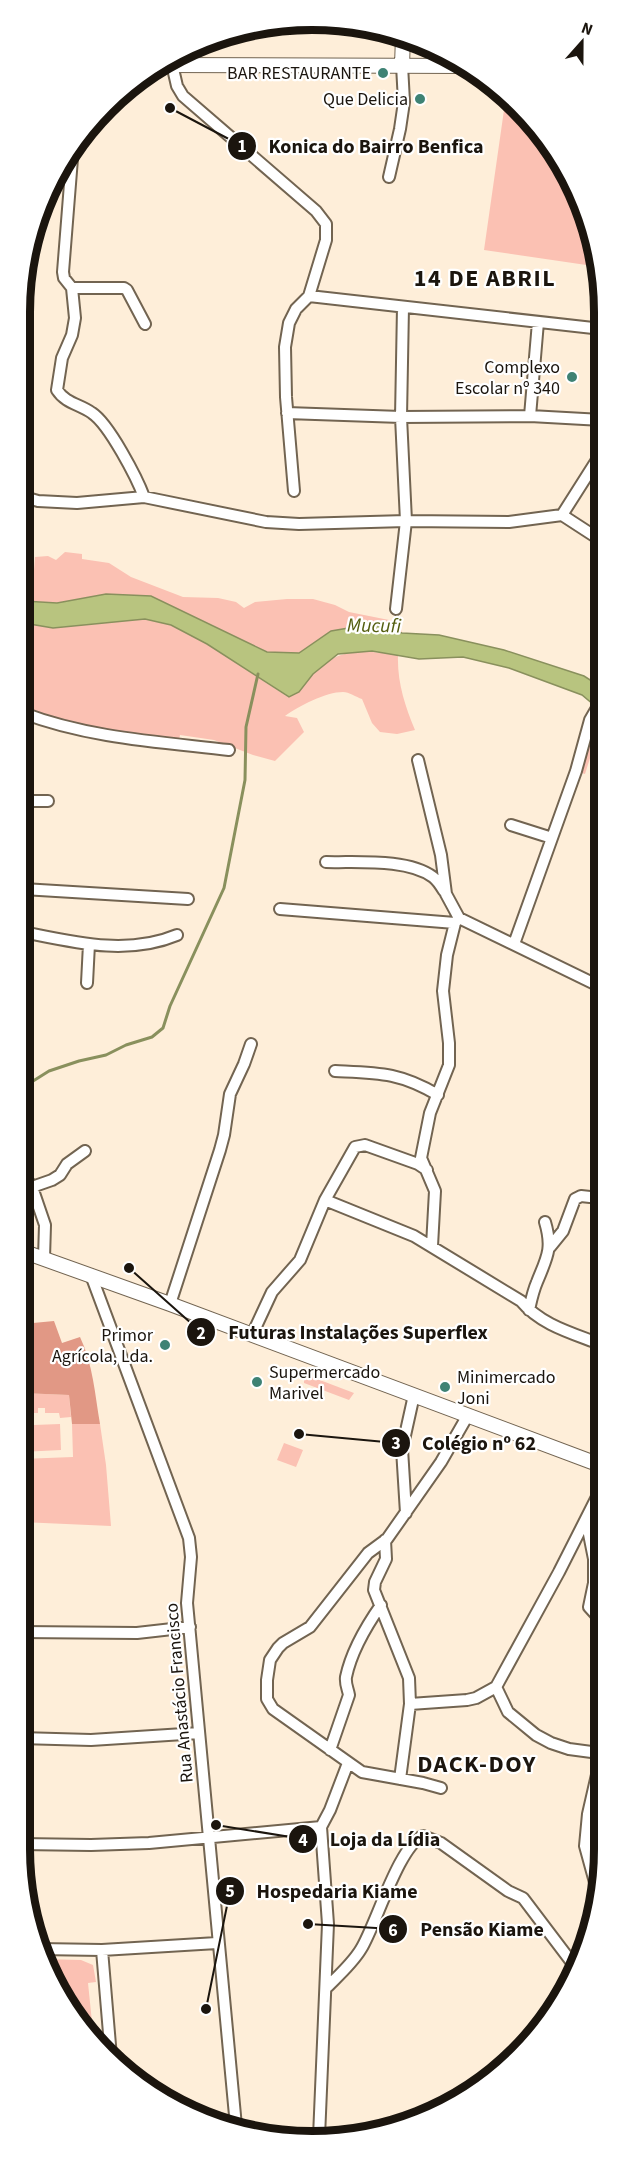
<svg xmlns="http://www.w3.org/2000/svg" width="624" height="2161" viewBox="0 0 624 2161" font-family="'Source Sans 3',sans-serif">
	<rect width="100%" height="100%" fill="#feeed9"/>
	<!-- green -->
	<path fill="#fbc1b3" d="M506,96L519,105L574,183L600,267L484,250Z
		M65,552L82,554V559L109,563L131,577L183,597L218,598L236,602L244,608L255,602L287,599H313L335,605L349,612L399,622L402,633L372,624L331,631L299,653L267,652L187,614L106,594L57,603L24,601V574L34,570L35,557L48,556L56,560Z
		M145,619L171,625L207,644L288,697C300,691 304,684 312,675C337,647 364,650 398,655C397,682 405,706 415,730L397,734L380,732L372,723L362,699C356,697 349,692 343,692C326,692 299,706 285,716L297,718L304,732L275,761L253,755L214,740L180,735L179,740L100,733L23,711L24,623L53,628Z
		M601,711V751L591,755L585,774L576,771L590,720Z
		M304,1374L354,1393L349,1400L304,1383Z
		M21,1393L69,1395L71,1417L60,1418L59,1413H45V1408H38V1413H33L34,1425L60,1424L61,1450L21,1452Z
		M72,1424H100L106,1465L111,1526L21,1522V1459L73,1457Z
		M284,1443L303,1450L296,1467L277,1460Z
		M41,1959L81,1960L93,1965L96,1982L88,1983L92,2022L81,2025Z"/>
	<!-- forest -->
	<path fill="#e19885" d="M54,1321L62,1343L80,1337C93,1364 95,1395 100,1424H72L69,1395L21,1393V1340L31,1339L33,1323Z"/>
	<!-- water -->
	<path fill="#b8c47f" stroke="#89905d" stroke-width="1.5" d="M106,594L151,596L267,652L299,653L331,631L372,624L402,633L439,635L504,650L584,676L601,687V711L582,695L509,668L463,657L419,659L372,651L338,654L313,674L299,692L289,697L207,644L171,625L145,619L53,628L24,623V601L57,603Z"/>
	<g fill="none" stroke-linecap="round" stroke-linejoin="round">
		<!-- stream -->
		<path stroke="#89905d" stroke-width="3" d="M22,1088L49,1071L79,1061L106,1055L126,1045L152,1037L163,1028L170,1006L224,888L245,780L246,727L258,674"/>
		<defs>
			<path id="street" d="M171,60L177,86L183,96L316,211L326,224V240L309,296L296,309L289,323L285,347L286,397L294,491
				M73,146L63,272L64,278L72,288L75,318L72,335L62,358L57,390C66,404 80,404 92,413C109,424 137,478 144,497
				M389,177L400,129L404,102L402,65
				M72,288H124L127,290L145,324
				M309,296L602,329
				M287,413L401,417L530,416L602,420
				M530,416L538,322
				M24,497L38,501L77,503L144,497L266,522L299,524L406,521L509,522L562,515
				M602,541L562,515L602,452
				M396,609L406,521L401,417L403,307
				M23,713C88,738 161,742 229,750
				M418,760L441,855L446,894L459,918L601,987
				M23,801H48
				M511,825L552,838
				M326,862C356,863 407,858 433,877C437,880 441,886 444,891
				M23,889L188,899
				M280,909L455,923
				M23,932C73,942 127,956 177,935
				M514,944L576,771L590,720L601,701
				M87,983L89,944
				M335,1071C378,1073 399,1072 438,1095
				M22,1173L32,1187L45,1225L44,1258
				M32,1187L52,1180L60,1175L67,1164L85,1151
				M325,1200L414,1236L521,1301C541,1325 572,1333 600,1344
				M432,1246L435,1191L421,1158L430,1113L449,1065V1043L443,991L447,955L455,923L459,918
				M550,1247L563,1231L575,1199L581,1196L590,1197
				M91,1275L189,1538L191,1557L187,1603L236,2126
				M170,1304L220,1150L224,1135L230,1094L244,1064L251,1044
				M529,1310C531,1301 533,1291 537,1282C547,1257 553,1249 545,1222
				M252,1335L272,1292L300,1260L325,1200L355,1147L365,1145L418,1164L427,1170
				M406,1513L402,1449L414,1395
				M586,1519L594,1559V1583L589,1607L599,1618
				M385,1540L386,1559L375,1582L374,1590L409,1678L410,1704L400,1779
				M20,1632L137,1633L190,1627
				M496,1687L508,1712L536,1735L551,1743L569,1749L599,1753
				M410,1704L467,1700L476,1698L496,1687L559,1572L600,1491
				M20,1738L91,1740L199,1733
				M330,1750L349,1695C348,1689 345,1684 346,1677C351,1653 367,1625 381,1605
				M441,1788L423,1783L362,1772L273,1709L267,1699V1680L270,1660L278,1648L283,1643L310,1627L368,1553L387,1539L441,1462L468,1415
				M321,1827L330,1810L348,1763
				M20,1844L91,1845L149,1843L321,1827L328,1924L319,2137
				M599,1897L585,1846L588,1814L599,1766
				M39,1949L102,1950
				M326,1988C338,1976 352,1964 361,1949C376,1925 399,1845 423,1836L441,1843L508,1891L523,1898L576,1968
				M111,2057L102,1950L217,1943"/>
			<path id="secondary" d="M160,65L464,66
				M402,65L403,37
				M22,1251L170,1304L600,1465"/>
		</defs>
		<!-- street casing -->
		<use href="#street" stroke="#726451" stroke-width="14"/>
		<!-- secondary casing -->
		<use href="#secondary" stroke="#726451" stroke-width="16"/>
		<!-- street -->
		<use href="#street" stroke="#fff" stroke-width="10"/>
		<!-- secondary -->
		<use href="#secondary" stroke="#fff" stroke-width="14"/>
	</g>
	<!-- markers -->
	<g fill="#3e8274" stroke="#fff" stroke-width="2">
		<circle cx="383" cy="73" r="6"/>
		<circle cx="420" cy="99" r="6"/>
		<circle cx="572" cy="377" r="6"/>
		<circle cx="165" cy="1345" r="6"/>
		<circle cx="257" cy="1382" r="6"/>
		<circle cx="445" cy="1387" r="6"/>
	</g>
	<g text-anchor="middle" stroke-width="4.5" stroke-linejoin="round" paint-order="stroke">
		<!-- poi labels -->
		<g font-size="18" fill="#1b150e" stroke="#fff" text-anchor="end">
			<text x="371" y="79">BAR RESTAURANTE</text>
			<text x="408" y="105">Que Delicia</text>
			<text x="560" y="373">Complexo<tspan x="560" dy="21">Escolar nº 340</tspan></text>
			<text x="153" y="1341">Primor<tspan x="153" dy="21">Agrícola, Lda.</tspan></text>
			<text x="269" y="1378" text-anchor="start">Supermercado<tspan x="269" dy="21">Marivel</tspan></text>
			<text x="457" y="1383" text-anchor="start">Minimercado<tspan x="457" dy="21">Joni</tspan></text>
		</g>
		<!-- street labels -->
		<g font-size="18" fill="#1b150e" stroke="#fff">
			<text transform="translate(179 1693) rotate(-95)" y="6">Rua Anastácio Francisco</text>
		</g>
		<!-- water labels -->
		<g font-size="20" font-style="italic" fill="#545e10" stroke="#fff">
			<text transform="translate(374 625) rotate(1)" y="7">Mucufi</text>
		</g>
		<!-- district labels -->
		<g font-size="24" font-weight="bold" letter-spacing="1.5" fill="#1b150e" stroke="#fff">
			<text x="485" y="286">14 DE ABRIL</text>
			<text x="477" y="1772">DACK-DOY</text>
		</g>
	</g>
	<!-- crop -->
	<path d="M0 0H624V2161H0ZM312 30H312A282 282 0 0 1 594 312V1849A282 282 0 0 1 312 2131H312A282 282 0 0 1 30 1849V312A282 282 0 0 1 312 30Z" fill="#fff" fill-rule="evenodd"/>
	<path fill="none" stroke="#1b150e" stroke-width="8" d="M312 30H312A282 282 0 0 1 594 312V1849A282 282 0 0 1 312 2131H312A282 282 0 0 1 30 1849V312A282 282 0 0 1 312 30Z"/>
	<!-- callouts -->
	<path fill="none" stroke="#1b150e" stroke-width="2" d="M170 108L242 146M129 1268L201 1332M299 1434L396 1443M216 1825L303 1839M206 2009L230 1891M308 1924L393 1929"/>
	<g fill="#1b150e" stroke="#fff" stroke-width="2">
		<circle cx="170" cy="108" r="6"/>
		<circle cx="129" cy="1268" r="6"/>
		<circle cx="299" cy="1434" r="6"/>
		<circle cx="216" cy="1825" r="6"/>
		<circle cx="206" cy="2009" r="6"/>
		<circle cx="308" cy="1924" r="6"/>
		<circle cx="242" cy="146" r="15"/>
		<circle cx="201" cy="1332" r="15"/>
		<circle cx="396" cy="1443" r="15"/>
		<circle cx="303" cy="1839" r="15"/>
		<circle cx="230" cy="1891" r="15"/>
		<circle cx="393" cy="1929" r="15"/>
	</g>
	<g font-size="18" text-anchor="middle" font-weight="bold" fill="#fff">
		<text x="242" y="152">1</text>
		<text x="201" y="1339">2</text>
		<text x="396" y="1449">3</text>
		<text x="303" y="1846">4</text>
		<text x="230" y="1897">5</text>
		<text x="393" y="1936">6</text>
	</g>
	<g font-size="20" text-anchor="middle" font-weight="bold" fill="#1b150e" stroke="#fff" stroke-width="4.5" stroke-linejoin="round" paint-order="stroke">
		<text x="376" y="153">Konica do Bairro Benfica</text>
		<text x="358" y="1339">Futuras Instalações Superflex</text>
		<text x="479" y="1450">Colégio nº 62</text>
		<text x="385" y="1846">Loja da Lídia</text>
		<text x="337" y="1898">Hospedaria Kiame</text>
		<text x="482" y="1936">Pensão Kiame</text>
	</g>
	<!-- north arrow -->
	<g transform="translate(582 42) rotate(21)" stroke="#ffffff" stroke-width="4.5" paint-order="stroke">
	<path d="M0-4.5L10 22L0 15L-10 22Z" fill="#1b150e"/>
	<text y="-9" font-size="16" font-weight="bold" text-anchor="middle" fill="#1b150e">N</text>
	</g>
</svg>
